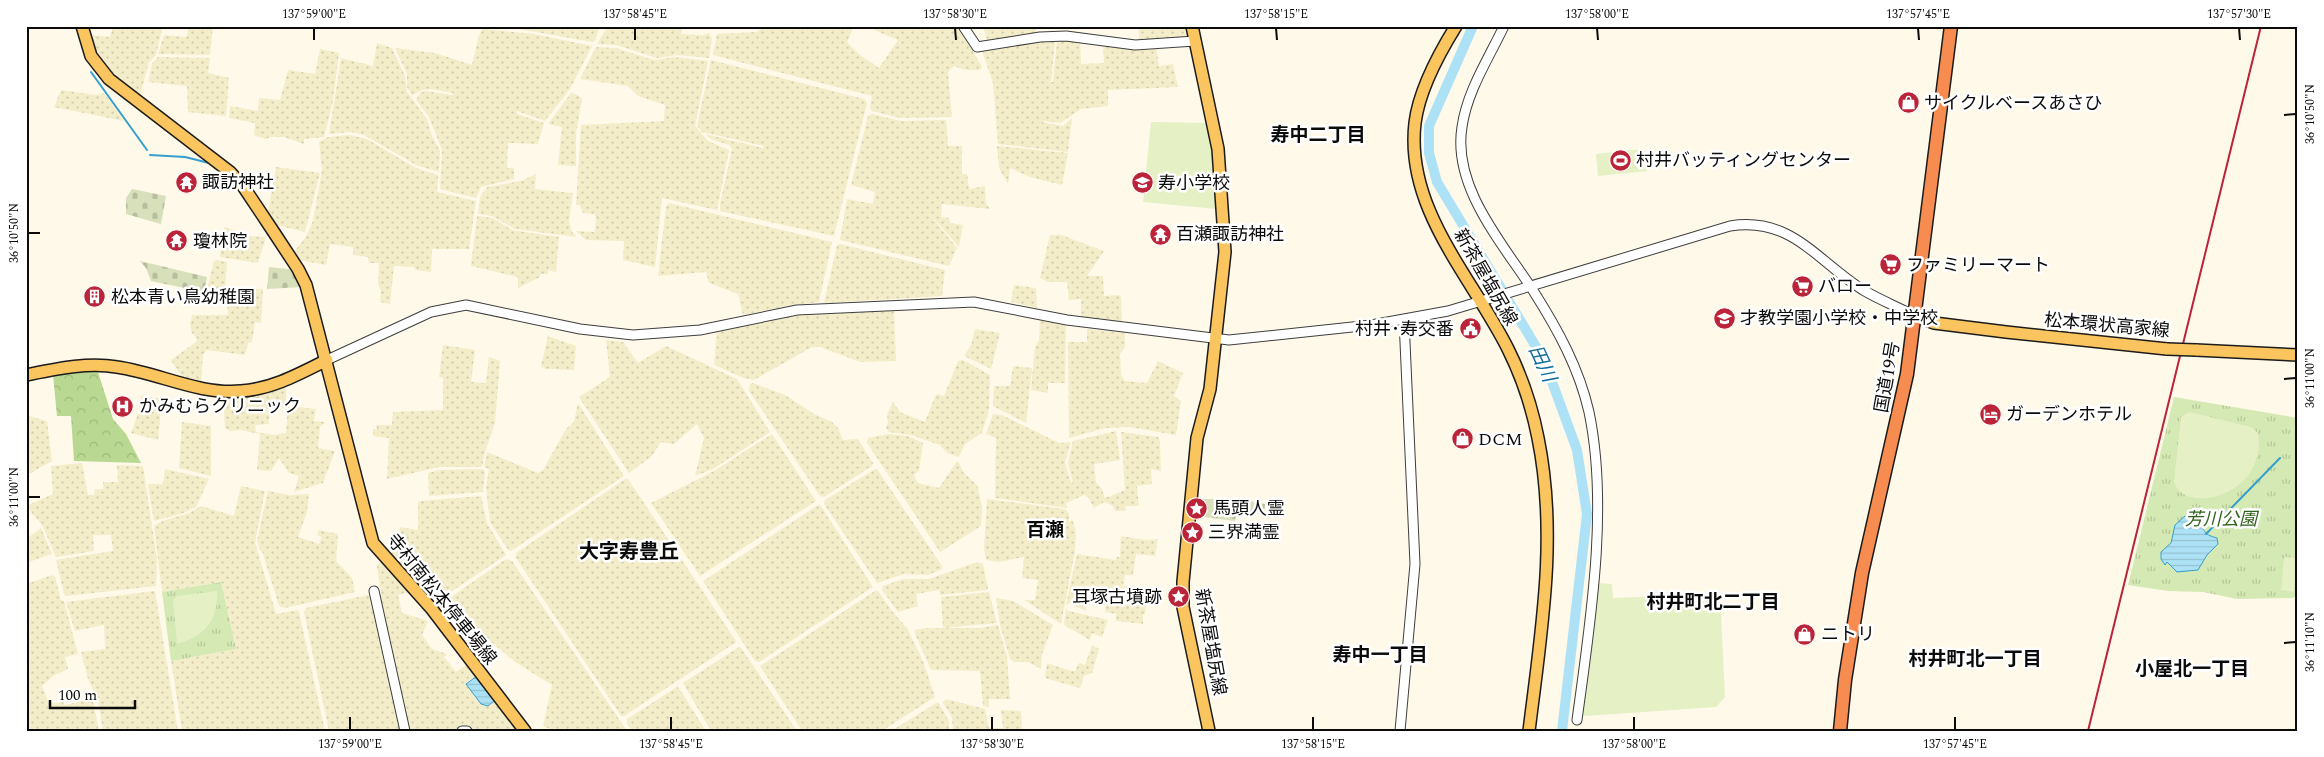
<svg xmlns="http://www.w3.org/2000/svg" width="2324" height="757" viewBox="0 0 2324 757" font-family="Spectral,'Noto Sans JP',serif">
	<defs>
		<pattern id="farmland-dots" width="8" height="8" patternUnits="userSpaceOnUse" patternTransform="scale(1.25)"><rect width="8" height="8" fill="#f4edca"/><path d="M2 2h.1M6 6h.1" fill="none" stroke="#d0caac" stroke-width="1.8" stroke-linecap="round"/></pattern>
		<pattern id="grass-tufts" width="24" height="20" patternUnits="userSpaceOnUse" patternTransform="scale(1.25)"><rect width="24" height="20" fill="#d4e9b3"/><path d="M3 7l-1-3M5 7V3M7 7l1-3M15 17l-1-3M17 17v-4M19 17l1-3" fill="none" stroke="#b5c699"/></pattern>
		<pattern id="forest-crowns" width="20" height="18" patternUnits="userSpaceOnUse" patternTransform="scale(1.25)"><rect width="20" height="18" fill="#b9d992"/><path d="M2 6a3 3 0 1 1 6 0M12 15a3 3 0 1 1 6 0" fill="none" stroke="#9eb97d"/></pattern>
		<pattern id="cemetery-stones" width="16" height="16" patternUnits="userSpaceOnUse" patternTransform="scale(1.25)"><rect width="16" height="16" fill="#d7dfbb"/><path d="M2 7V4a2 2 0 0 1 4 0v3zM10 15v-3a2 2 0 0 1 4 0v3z" fill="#b7be9f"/></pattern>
		<pattern id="water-rules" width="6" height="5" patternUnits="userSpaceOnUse" patternTransform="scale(1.25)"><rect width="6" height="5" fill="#ade2f6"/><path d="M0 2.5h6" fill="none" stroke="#94c1d2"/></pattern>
	</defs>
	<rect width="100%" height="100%" fill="#fff9e9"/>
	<!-- farmland -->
	<path fill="url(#farmland-dots)" d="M113,26H163L156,55L149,62L140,96L105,66L89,35L110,37Z
		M188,26H213L210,55L158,54L164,35L187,37Z
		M502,26H600L595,41L592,42L519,29L502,28Z
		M608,26H683L681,34L703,35L709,33L712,39L709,58L677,55L657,58L616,45L597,44Z
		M764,26H854L847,42L860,55L879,68L898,40L874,30V26H959L982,67L980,70H965L954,66L948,72L952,117L900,118L872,111L870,108L872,96L713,55L717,34L757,32Z
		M990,26H1037L1035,34L987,41L984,29H989Z
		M1139,26H1190L1189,38L1139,41Z
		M483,29L534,34L592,46L570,89L545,121L517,111V114L544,123L538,144L508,143L507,168H514V179L481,187L476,198L440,189L442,150L429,117L416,100L420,93L425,91L452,95L453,93L431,89L423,90L412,95L407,87V74L395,48L435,53L472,65L479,35Z
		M1053,39L1055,43L1051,82H1053L1057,40H1065L1080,42L1081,64L1104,63L1103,45L1156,46L1159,66L1173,64L1178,87L1108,90V106L1081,109L1060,123L1042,121V122L1063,126L1072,118L1068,152L998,144L993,83L983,54L984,49Z
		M377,43L392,48L405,76L407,92L427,119L432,136L440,151L439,172L418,166L364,135L351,132L329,134L341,58L373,66Z
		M596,47L616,48L654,60L674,57L708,61L695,126L708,141L729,150L717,210L662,198L655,267L623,260L624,241L586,240L576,231L595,232L596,217L594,214L583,213L580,205H576L581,125L664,121L665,105L638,96L628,86L580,79Z
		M320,49L339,53L333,101L324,137L304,139V144L284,137H271L265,139L254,135L255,123L229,118L230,106L258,111L259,98L280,100L288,70L315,74Z
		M158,57L210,58L208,73L229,78L226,116L188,112L187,86L148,82L152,64Z
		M711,60L864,99L867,103L834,236L720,211V204L732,149L729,145L711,139L705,134L763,148L764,146L702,132L697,126Z
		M61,90L96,95L104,93L124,121L54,107Z
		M571,93L578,95L582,99L576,133V166L558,165L562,127L548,124Z
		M872,114L901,121L946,120L948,146H962V174H967L969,189L985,186L986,203L990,209L942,204L941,217L949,218L950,223L963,225L959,247L928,212L957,248L949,266L840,240L847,199L873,204L875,192L851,185L868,116Z
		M350,135L367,139L416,168L438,175L437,192L476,201L469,249H432L431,272L415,270L414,267L394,266L390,304L380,302L381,291L378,284L379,263H369L368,257L353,255V247L330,244L326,265L299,260L294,252L305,238L313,221L322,170L319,142L328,137Z
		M997,146L1068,153L1062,185L1030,177L1010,168L1008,184L999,168Z
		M276,167L320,173L305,232L276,225L268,212Z
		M536,174L535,189L573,193L569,221L572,232L577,237L515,229L492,216L478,214L480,197L487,187L521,181Z
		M669,203L832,242L819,302L787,306L743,315L738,294L709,283L706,272L658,276L666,206Z
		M477,216L493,218L512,230L559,237L556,272L548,270V274H540V277L518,288V277L471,266Z
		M224,227L234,230V235L266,237L258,263L220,257Z
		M1050,235H1061L1104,251L1087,276H1103L1104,296L1119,295L1121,297L1122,322L1081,317V299L1069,300L1067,282H1048L1040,278Z
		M840,244L945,270L942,296L824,303L837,245Z
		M217,260L227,262L225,288L263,289L261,323L255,322L252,342L248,343L245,355L207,350L203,355L201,382L182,377L171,360L196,342L197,338L192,333L190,325L192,315H228L227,302L205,303L204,301L214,261Z
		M1014,285L1036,288L1037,308L1011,302Z
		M894,310L896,361L860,362L820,347H812L754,380L744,378L714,365L717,331L799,315Z
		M1040,319L1066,325L1065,383H1048V393L1031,390L1035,347L1039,340Z
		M975,329L1000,333L991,369L964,356L971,345Z
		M1087,329L1125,333V347L1120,354L1121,375L1125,381L1147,383L1158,361L1183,373L1174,396L1181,401L1176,435L1129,427L1106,428L1069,438L1068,342H1087Z
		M548,336L576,346L574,370L545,369L541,366Z
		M606,340L623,342L638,363L666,346L737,379L770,432L713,469L695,476L704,438L697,424L674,444L661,442L651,457L629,473L579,397L610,377Z
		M443,345L475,350L471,382L486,383L489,357L500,361L495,423L485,452L482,467H439L387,479L389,438L373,436V429H377L376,425H392L393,412L443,410V378L439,377Z
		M963,360L990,375L989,410L982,433L965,444L959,457L947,453L940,445L911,435L889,432L886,428L888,422L887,414L893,402L900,412L925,422L936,394L944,396L958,361Z
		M1013,366L1032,368L1026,423L993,406L994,386H1010Z
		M753,383L785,395L814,414L832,422L838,428L843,440L858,439L873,463L872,466L824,497L820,496L749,391L750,384Z
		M286,386V404L280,411L269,417V424L255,425L256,432L273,435L286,433L288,406L316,409L314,421L325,422L320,427L318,448L335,451L323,483L294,492L299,476L289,473L279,458L271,471L257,470L260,434L241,430L230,431L225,428L223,397L249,396Z
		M141,395L162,399L158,440L131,433L138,414Z
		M578,403L624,476L511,551L508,550L490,522L486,487L489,469L484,467L487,452L538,473L543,470L566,429L574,422Z
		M993,414L1002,415L1059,443L1071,442L1065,463L1071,483H1073L1068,463L1073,441L1116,431L1120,460L1094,464L1096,483L1101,487L1105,498L1125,490L1121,432L1158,437L1160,441L1161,471L1151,469L1152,484L1137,486L1139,506H1125L1126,511H1115L1113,506L1104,502L1094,508L1088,497L1084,495L1066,503L1067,508L995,498L996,438L986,434Z
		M26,415L47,421L52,461L29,474L26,473Z
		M182,422L211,426V476L179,468Z
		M772,434L816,501L700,576L651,503L714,471Z
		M889,434L908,436L923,443L919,471L914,475L918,483L939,488L957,461L959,463L963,472L977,485L982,507L981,526L940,552L867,443L868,438Z
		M82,463L88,495H94L95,489H103V482H118L117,465L143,466L157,559L156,586L66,596L64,594L56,560L113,551L111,535H93L94,551L56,557L42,525L26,506L53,494L51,466Z
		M165,469L209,479L196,507L184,513L154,521L148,484H163Z
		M483,469L485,473L483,492L429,496L428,473L439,470Z
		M875,469H877L942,566V569L928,575L904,574L877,583L824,504L825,500Z
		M625,479H628L736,641L735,643L624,716H621L516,558V553Z
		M241,486L265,491L255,542L276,614L297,610L299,612L325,731H182L171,661L236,649L221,582L162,592L154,526L162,521L189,513L201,506L234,516Z
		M268,491L289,495L309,494L307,512L298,537L319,544L322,537L317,535L319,530L338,534L336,561L352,578L355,592L285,608L279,606L262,551H260L257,541Z
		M481,496L487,523L506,555L436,602L430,601L391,557L400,527L418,530V503L420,501Z
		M987,499L1065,509L1069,514V523L1072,519L1076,532L1075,551L1061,624L1024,600H1035L1038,580L1022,578L1024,557L999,562L986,560L984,548Z
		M818,505L821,506L873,587L759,662L755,661L703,581Z
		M41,528L52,554L26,563V539Z
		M1121,536L1145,540L1158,539L1155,556L1136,554L1133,575H1125L1123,586L1145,587L1146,606L1145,614L1143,615V624L1116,621V614L1105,612L1106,604L1086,601V611L1070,603L1066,605L1077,554L1116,560L1117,557H1120Z
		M506,559L512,561L627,731H556L543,726L552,685L515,662L464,619L439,605Z
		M384,562L413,591L398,595L402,613L428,621L422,635L432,649L447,654L444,657L456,672L469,663L478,675L466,682L474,696L481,704L488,706L496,700L521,731H472L466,727L446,731H408L379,595L381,593L377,566L379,563Z
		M977,562L983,564L988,588L987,590L940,595L939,590L916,594L918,606L898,612L882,590L883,586L903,579H929Z
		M52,575L55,577L61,600L64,601L78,654L65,657L68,669L53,676L42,686L49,704L63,702L65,705L87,700L92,696L99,731H26V584Z
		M155,591L178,731H103L98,700L88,679L81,652L105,649L104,625L75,631L66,602Z
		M875,591H878L892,611L907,628L923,661L935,697L882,731H802L760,666Z
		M989,592L997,623L943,628L941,597Z
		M368,595L371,596L401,731H329L304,612L306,608Z
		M996,598L1013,601L1053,625L1042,654L1041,669L1028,662H1014L1010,659L1000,625Z
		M1066,608L1068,611L1108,620L1102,637L1092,633L1090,640L1064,625Z
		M998,625L1007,657L1010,699H989V707L983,706L980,671L931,670L915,634V630L924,628H980Z
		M1092,645L1099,649L1092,673L1084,676L1080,688L1045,678L1047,663L1071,671H1075L1079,663L1085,665Z
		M739,647L742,649L797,731H711L683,683Z
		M677,687L679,688L706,731H632L627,724V719Z
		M946,699L985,709L989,728H1003L1001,710L1021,711L1022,730L1049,729L1050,731H953L952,717L943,703Z
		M938,702L949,721V731H891Z"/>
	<!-- grass -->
	<path fill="url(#grass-tufts)" d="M2174,397L2298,418V584L2297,595L2293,598L2237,599L2203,592L2168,591L2128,585Z
		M221,582L236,649L171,661L162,592Z"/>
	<!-- forest -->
	<path fill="url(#forest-crowns)" d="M97,369L113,419L126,434L141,463L74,461L71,416H57L53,375Z"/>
	<!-- cemetery -->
	<path fill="url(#cemetery-stones)" d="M132,189L166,196L161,224L126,214V198Z
		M140,261L207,277L204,292L151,281L146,268Z
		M269,267L295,270L302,287L267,289Z
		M1197,499H1240L1265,504L1264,514L1254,513L1253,516H1236L1235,521L1204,517L1205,507L1196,506Z"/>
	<!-- pitch -->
	<path fill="#e5f0c5" d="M1151,122L1211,123L1217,209L1143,202Z
		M1642,149L1643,167L1648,171L1598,176L1596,154Z
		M2189,412L2251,427L2258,433C2268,496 2183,517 2174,481L2181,417Z
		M2284,557L2297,558L2294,592L2281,590Z
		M1598,583L1612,584L1613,598L1720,594L1725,697L1716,707L1585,716L1583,714Z
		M217,591C219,620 204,637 177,644L173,600L177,596Z"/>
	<!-- water -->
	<path fill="url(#water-rules)" stroke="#349fce" d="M2185,516L2198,520C2206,531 2202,534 2217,538L2218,544L2207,555L2198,570L2177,572L2167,562L2165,565L2161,559V552L2171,543L2175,525Z
		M477,676L495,700L488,706L481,704L466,684Z"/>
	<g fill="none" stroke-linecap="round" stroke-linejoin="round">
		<!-- stream -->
		<path stroke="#349fce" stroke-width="2" d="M91,72L147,150
			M150,155L185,157L209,163
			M2206,534L2280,458"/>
		<!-- river -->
		<path stroke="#ade2f6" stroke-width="10" d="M1473,26L1429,126V153L1437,182L1544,360L1577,450L1587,514L1562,731"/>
		<defs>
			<path id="minor" d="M963,26L977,47L1040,37L1066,36L1135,45L1195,41
				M1504,26C1489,58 1467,91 1462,127C1452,188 1504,245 1534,292C1558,330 1579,368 1589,412C1609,508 1590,624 1577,720
				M327,360L431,312L466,305L580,329L633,335L700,330L797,310L974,302L1067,320L1229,340L1371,325L1448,311L1730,226C1791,216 1817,261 1863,290C1880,300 1898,307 1915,316
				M374,591L405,731
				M462,731H467
				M1400,731L1415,564L1404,320"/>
			<path id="major" d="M82,26L91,56L109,79L230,172L243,186L273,231L298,269L306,285L373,543L431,608L525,731
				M1192,26L1218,149L1225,252L1210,389L1197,438L1183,582V607L1209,731
				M1456,26C1438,55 1419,90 1415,123C1405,209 1472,277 1508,349C1522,377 1532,407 1538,438C1558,536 1541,633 1529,731
				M1915,316L1934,323L2006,332L2167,349
				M2196,350L2298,355
				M26,375C56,369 87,362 117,367C159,373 199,395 241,391C272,389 299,374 327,360"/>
			<path id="highway" d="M1840,731L1845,680L1862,573L1907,374L1951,26"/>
		</defs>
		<!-- minor casing -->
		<use href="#minor" stroke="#3e3e3e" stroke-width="11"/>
		<!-- major casing -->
		<use href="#major" stroke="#1c1c1c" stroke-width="14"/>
		<!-- highway casing -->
		<use href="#highway" stroke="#1c1c1c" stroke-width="15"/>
		<!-- minor -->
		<use href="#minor" stroke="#fff" stroke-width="9"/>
		<!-- major -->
		<use href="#major" stroke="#fac55e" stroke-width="11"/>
		<!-- highway -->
		<use href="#highway" stroke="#f68c50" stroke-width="12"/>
		<!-- rail -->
		<path stroke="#bb2338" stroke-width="2" d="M2088,731L2261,26"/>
		<defs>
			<path id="major-bridge" d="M2167,349L2196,350"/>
		</defs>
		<!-- major-bridge casing -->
		<use href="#major-bridge" stroke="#1c1c1c" stroke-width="14" stroke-linecap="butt"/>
		<!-- major-bridge -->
		<use href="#major-bridge" stroke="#fac55e" stroke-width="11"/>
	</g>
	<!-- ticks -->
	<path fill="none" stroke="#0b0b0b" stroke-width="2" d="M314,28V40M635,28V40M955,28L956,40M1276,28L1277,40M1597,28L1598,40M1918,28L1919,40M2239,28L2240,40M2284,115L2296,114M28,233H40M2284,379L2296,378M28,497H40M2284,643L2296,642M350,717V730M671,717V730M992,717V730M1313,717V730M1634,717V730M1955,717V730"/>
	<!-- icons -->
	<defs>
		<symbol id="shop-disc" viewBox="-11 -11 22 22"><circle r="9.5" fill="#bb2338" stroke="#fff"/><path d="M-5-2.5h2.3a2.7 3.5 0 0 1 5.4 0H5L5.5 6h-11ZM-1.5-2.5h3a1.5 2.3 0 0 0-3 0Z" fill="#fff"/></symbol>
		<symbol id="stadium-disc" viewBox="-11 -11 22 22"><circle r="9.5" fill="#bb2338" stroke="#fff"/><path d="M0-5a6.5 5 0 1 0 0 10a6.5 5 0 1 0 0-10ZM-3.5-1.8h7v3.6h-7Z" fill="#fff"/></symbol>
		<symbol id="temple-disc" viewBox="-11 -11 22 22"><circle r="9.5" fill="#bb2338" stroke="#fff"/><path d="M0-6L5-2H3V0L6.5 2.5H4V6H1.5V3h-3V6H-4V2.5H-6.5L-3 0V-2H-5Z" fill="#fff"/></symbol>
		<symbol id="school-disc" viewBox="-11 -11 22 22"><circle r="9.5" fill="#bb2338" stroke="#fff"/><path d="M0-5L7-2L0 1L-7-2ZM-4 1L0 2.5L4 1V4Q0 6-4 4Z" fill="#fff"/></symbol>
		<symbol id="supermarket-disc" viewBox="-11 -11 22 22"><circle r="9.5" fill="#bb2338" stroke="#fff"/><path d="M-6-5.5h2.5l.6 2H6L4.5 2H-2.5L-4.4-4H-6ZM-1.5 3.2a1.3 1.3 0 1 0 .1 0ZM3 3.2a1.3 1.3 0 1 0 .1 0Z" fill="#fff"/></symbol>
		<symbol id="building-disc" viewBox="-11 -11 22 22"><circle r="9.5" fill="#bb2338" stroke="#fff"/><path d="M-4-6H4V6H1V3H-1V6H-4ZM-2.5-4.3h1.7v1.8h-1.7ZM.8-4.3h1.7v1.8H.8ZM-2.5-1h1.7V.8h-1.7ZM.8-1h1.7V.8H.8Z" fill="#fff"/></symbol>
		<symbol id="civic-disc" viewBox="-11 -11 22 22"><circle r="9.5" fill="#bb2338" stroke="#fff"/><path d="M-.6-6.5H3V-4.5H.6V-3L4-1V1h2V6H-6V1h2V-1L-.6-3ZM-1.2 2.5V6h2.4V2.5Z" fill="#fff"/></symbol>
		<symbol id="hospital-disc" viewBox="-11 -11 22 22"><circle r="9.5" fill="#bb2338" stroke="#fff"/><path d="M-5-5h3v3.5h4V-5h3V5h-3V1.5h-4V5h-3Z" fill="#fff"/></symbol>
		<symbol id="hotel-disc" viewBox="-11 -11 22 22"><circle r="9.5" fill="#bb2338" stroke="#fff"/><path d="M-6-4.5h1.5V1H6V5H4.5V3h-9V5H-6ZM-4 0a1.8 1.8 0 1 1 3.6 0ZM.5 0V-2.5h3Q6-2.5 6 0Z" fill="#fff"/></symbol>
		<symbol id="sight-disc" viewBox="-11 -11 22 22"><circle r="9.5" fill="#bb2338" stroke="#fff"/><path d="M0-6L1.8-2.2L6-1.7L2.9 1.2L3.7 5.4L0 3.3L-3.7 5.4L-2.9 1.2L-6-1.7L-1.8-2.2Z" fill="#fff"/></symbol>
	</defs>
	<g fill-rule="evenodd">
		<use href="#shop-disc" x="1896" y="90" width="25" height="25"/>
		<use href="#stadium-disc" x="1608" y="148" width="25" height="25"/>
		<use href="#temple-disc" x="174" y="170" width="25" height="25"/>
		<use href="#school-disc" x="1130" y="170" width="25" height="25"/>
		<use href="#temple-disc" x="1148" y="222" width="25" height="25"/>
		<use href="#temple-disc" x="164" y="228" width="25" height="25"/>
		<use href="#supermarket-disc" x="1878" y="252" width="25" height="25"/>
		<use href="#supermarket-disc" x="1790" y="274" width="25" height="25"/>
		<use href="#building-disc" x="82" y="284" width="25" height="25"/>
		<use href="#school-disc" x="1712" y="306" width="25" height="25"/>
		<use href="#civic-disc" x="1458" y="316" width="25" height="25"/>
		<use href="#hospital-disc" x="110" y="394" width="25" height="25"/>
		<use href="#hotel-disc" x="1978" y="402" width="25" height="25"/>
		<use href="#shop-disc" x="1450" y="426" width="25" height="25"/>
		<use href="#sight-disc" x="1184" y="496" width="25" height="25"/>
		<use href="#sight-disc" x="1180" y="520" width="25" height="25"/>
		<use href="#sight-disc" x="1166" y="584" width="25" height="25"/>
		<use href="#shop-disc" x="1792" y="622" width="25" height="25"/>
	</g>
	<g text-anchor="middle" stroke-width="5" stroke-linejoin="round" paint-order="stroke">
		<!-- poi labels -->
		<g font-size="18" fill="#0b0b0b" stroke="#fff" text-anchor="start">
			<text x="1924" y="109">サイクルベースあさひ</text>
			<text x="1636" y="166">村井バッティングセンター</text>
			<text x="202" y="188">諏訪神社</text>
			<text x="1158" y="189">寿小学校</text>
			<text x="1176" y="240">百瀬諏訪神社</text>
			<text x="193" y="247">瓊林院</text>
			<text x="1906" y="271">ファミリーマート</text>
			<text x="1818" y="292">バロー</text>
			<text x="111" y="303">松本青い鳥幼稚園</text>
			<text x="1740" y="324">才教学園小学校・中学校</text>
			<text x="1454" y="335" text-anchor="end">村井･寿交番</text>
			<text x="139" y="412">かみむらクリニック</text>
			<text x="2006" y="420">ガーデンホテル</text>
			<text x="1478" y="445">DCM</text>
			<text x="1213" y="514">馬頭人霊</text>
			<text x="1208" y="538">三界満霊</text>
			<text x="1162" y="603" text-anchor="end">耳塚古墳跡</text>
			<text x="1821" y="640">ニトリ</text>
		</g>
		<!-- street labels -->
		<g font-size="18" fill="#0b0b0b" stroke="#fff">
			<text transform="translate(1486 277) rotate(60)" y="6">新茶屋塩尻線</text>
			<text transform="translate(2107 325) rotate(5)" y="6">松本環状高家線</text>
			<text transform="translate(1887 377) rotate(-80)" y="6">国道19号</text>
			<text transform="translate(442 599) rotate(51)" y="6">寺村南松本停車場線</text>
			<text transform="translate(1211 642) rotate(80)" y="6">新茶屋塩尻線</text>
		</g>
		<!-- park labels -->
		<g font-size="18" font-style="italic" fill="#31621c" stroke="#fff">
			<text x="2221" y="525">芳川公園</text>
		</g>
		<!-- neighbourhood labels -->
		<g font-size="19" font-weight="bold" fill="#0b0b0b" stroke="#fff">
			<text x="1318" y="141">寿中二丁目</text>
			<text x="1045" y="536">百瀬</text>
			<text x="1713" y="608">村井町北二丁目</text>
			<text x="1380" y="661">寿中一丁目</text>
			<text x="1975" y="665">村井町北一丁目</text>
			<text x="2192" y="675">小屋北一丁目</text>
		</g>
		<!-- water labels -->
		<g font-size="19" font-style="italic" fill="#146e9d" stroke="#fff">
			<text transform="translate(1543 363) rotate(65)" y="7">田川</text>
		</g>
		<!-- quarter labels -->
		<g font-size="20" font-weight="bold" fill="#0b0b0b" stroke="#fff">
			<text x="629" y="558">大字寿豊丘</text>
		</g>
	</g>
	<!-- border -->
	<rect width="2324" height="757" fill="none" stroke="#ffffff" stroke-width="55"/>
	<!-- scale -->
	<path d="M50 700v8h85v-8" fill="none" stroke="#0b0b0b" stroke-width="2.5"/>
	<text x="58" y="700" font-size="15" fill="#0b0b0b" stroke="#ffffff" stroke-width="4" paint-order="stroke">100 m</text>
	<rect x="28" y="28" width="2268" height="702" fill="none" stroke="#0b0b0b" stroke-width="2"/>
	<g font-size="12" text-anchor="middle" fill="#0b0b0b">
		<text x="314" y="18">137°59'00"E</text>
		<text x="635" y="18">137°58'45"E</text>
		<text x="955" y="18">137°58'30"E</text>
		<text x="1276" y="18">137°58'15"E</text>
		<text x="1597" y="18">137°58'00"E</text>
		<text x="1918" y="18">137°57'45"E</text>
		<text x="2239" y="18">137°57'30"E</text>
		<text transform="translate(2310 114) rotate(-90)" y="4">36°10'50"N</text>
		<text transform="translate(14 233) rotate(-90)" y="4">36°10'50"N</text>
		<text transform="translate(2310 378) rotate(-90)" y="4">36°11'00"N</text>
		<text transform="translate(14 497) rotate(-90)" y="4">36°11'00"N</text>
		<text transform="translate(2310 642) rotate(-90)" y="4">36°11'10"N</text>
		<text x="350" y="748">137°59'00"E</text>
		<text x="671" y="748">137°58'45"E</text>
		<text x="992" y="748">137°58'30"E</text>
		<text x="1313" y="748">137°58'15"E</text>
		<text x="1634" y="748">137°58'00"E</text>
		<text x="1955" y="748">137°57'45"E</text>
	</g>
</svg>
